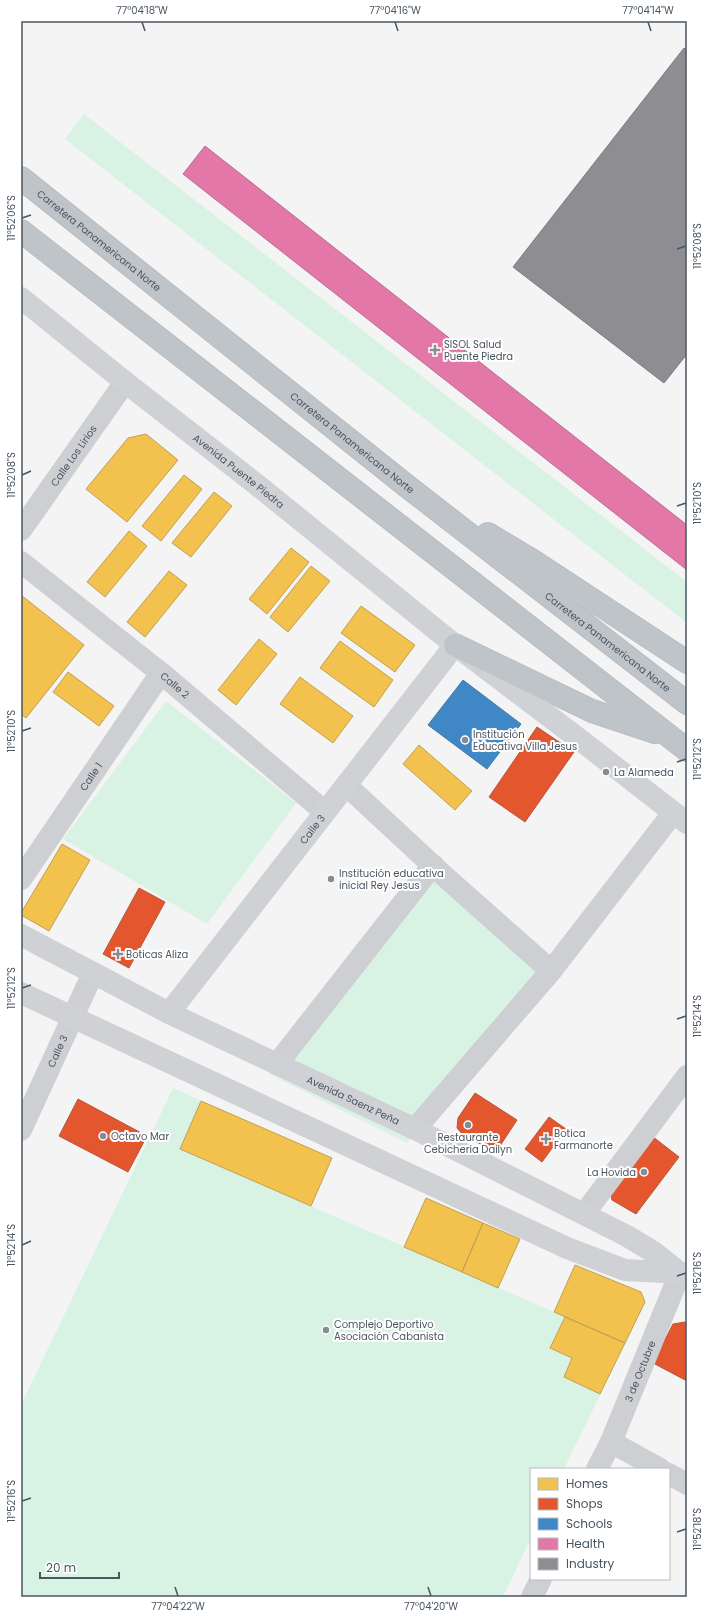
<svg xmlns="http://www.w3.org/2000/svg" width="708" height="1618" viewBox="0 0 708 1618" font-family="Poppins,sans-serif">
	<rect width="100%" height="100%" fill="#f4f4f4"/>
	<!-- green -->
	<path fill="#d8f3e4" d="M84,114L687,582V623L65,139Z
		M166,701L296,803L207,924L63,839Z
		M436,855L552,956L407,1143L269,1074Z
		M173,1088L201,1101L180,1149L625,1343L564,1469H531V1538L503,1597H21V1405Z"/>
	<!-- homes -->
	<path fill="#f2c14e" stroke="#bfa154" d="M146,434L178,460L127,522L86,489L128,438Z
		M184,475L202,489L161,541L142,526Z
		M214,492L232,506L191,557L172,543Z
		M129,531L147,546L105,597L87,582Z
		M291,548L309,562L267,614L249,599Z
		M311,566L330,581L288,632L270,617Z
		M169,571L187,585L145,637L127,622Z
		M21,595L84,645L26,718L21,714Z
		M361,606L415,645L395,672L341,633Z
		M259,639L277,654L236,705L218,690Z
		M340,641L393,680L374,707L320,668Z
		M68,672L114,706L99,726L53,692Z
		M300,677L353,716L333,743L280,704Z
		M419,745L472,791L455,810L403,764Z
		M62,844L90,860L49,931L21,915V913Z
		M201,1101L332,1158L311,1206L180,1149Z
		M426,1198L483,1223L462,1272L404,1247Z
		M483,1223L520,1239L498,1288L462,1272Z
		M575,1265L641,1292L645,1302L625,1343L554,1312Z
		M565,1317L625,1343L600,1394L564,1377L572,1358L550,1348Z"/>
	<!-- shops -->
	<path fill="#e4572e" stroke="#b6563d" d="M537,727L574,752L525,822L489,797Z
		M139,888L165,902L129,968L103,954Z
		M475,1093L517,1120L496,1152L463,1135L457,1128L458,1118Z
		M78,1099L147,1136L128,1172L59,1136Z
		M549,1117L566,1129L542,1162L525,1149Z
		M648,1133L679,1157L636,1214L612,1200L609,1186Z
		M685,1322L687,1323V1381L653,1363L673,1324Z"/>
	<!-- schools -->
	<path fill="#3f88c5" stroke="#4279a7" d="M463,680L521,724L487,769L428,725Z"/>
	<!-- health -->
	<path fill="#e377a8" stroke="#b56d93" d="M205,146L687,525V570L183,174Z"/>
	<!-- industry -->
	<path fill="#8d8d92" stroke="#797c83" d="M684,48L687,50V354L664,383L513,267Z"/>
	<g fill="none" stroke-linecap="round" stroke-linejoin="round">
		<defs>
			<g id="highway">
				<path id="s9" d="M21,178L408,487L687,703"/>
				<path d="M21,231L687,750"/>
				<path d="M488,534L533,561L687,662"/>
				<path d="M455,645L592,711L655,732"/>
			</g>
		</defs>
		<!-- highway casing -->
		<use href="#highway" stroke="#b9bdc3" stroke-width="24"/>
		<!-- street -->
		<g stroke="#cecfd2" stroke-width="22">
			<path id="s1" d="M21,530L125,382"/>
			<path id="s2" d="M21,562L161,673L325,812"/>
			<path d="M346,785L442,874L551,971"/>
			<path id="s3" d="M21,879L161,673"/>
			<path d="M277,1064L433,865"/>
			<path d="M415,1129L551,971L673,813"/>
			<path id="s4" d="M21,1130L93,973"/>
			<path d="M584,1214L687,1076"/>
			<path d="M611,1442L660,1469"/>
			<path id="s5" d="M597,1469L611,1442L680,1273"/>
			<path d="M669,1474L687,1484"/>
			<path d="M532,1597L541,1579"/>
		</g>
		<!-- secondary -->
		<g stroke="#cfd1d5" stroke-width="22">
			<path id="s6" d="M21,298L125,382L256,484L455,645L583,742L687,823"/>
			<path id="s7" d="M21,935L169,1013L415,1129L627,1236L655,1253L680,1273"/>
			<path d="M21,993L567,1248L625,1270L680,1273L684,1274"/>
			<path id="s8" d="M169,1013L455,645"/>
		</g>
		<!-- highway -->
		<use href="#highway" stroke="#bfc4c9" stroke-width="22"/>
	</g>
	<!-- ticks -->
	<path fill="none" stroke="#495561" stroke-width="1.5" d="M142,22L145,31M395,22L398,31M648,22L651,31M22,218L31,215M677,249L686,246M22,475L31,471M677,506L686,503M22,731L31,728M677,762L686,759M22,988L31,985M677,1019L686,1016M22,1245L31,1241M677,1276L686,1273M22,1501L31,1498M677,1532L686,1529M175,1587L178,1596M428,1587L431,1596"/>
	<!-- markers -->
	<g fill="#858d94" stroke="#fff" stroke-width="1.5">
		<path d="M433 344h4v4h4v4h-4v4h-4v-4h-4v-4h4z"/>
		<circle cx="465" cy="740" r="4"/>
		<circle cx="606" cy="772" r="4"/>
		<circle cx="331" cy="879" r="4"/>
		<path d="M116 948h4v4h4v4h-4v4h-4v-4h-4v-4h4z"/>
		<circle cx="468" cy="1125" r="4"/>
		<circle cx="103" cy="1136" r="4"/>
		<path d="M544 1133h4v4h4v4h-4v4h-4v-4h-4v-4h4z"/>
		<circle cx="644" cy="1172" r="4"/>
		<circle cx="326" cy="1330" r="4"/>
	</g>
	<g text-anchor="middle" stroke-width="4" stroke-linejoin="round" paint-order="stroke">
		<!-- street labels -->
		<g font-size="10" fill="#495561" stroke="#fff">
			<text dy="4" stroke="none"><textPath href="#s9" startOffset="100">Carretera Panamericana Norte</textPath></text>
			<text dy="4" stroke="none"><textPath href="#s9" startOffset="424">Carretera Panamericana Norte</textPath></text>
			<text dy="4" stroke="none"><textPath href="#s1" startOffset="91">Calle Los Lirios</textPath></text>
			<text dy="4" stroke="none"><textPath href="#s6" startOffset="278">Avenida Puente Piedra</textPath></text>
			<text dy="4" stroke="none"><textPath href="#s9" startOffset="748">Carretera Panamericana Norte</textPath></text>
			<text dy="4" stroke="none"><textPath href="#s2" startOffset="197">Calle 2</textPath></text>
			<text dy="4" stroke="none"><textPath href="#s3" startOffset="124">Calle 1</textPath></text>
			<text dy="4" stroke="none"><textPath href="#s8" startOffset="233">Calle 3</textPath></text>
			<text dy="4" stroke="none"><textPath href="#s4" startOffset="87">Calle 3</textPath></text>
			<text dy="4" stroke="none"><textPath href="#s7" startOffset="371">Avenida Saenz Peña</textPath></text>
			<text dy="4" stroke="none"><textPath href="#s5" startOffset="107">3 de Octubre</textPath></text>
		</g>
		<!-- poi labels -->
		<g font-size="10" fill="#495561" stroke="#fff" text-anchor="start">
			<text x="444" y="348">SISOL Salud<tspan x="444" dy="12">Puente Piedra</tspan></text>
			<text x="473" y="738">Institución<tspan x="473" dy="12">Educativa Villa Jesus</tspan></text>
			<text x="614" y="776">La Alameda</text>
			<text x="339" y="877">Institución educativa<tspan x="339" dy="12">inicial Rey Jesus</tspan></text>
			<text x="126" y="958">Boticas Aliza</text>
			<text x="554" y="1137">Botica<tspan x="554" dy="12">Farmanorte</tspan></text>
			<text x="111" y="1140">Octavo Mar</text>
			<text x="468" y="1141" text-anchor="middle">Restaurante<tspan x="468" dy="12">Cebicheria Dailyn</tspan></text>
			<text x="636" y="1176" text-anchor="end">La Hovida</text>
			<text x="334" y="1328">Complejo Deportivo<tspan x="334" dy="12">Asociación Cabanista</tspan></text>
		</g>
	</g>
	<!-- border -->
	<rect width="708" height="1618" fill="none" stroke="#ffffff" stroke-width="44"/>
	<!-- legend -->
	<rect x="530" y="1468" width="140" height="112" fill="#ffffff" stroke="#b6bbc0"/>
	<rect x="538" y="1478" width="20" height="12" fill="#f2c14e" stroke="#b6bbc0"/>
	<text x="566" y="1488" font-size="12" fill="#495561">Homes</text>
	<rect x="538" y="1498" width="20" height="12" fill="#e4572e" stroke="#b6bbc0"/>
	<text x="566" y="1508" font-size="12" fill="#495561">Shops</text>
	<rect x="538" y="1518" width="20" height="12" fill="#3f88c5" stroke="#b6bbc0"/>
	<text x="566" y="1528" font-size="12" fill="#495561">Schools</text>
	<rect x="538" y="1538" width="20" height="12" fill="#e377a8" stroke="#b6bbc0"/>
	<text x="566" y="1548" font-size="12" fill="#495561">Health</text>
	<rect x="538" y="1558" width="20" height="12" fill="#8d8d92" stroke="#b6bbc0"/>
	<text x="566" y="1568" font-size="12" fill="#495561">Industry</text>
	<!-- scale -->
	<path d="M40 1572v6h79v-6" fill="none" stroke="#495561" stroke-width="2"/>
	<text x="46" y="1572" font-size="12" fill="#495561" stroke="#ffffff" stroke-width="3" paint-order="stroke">20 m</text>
	<rect x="22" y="22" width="664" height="1574" fill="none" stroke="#495561" stroke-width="1.5"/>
	<g font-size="10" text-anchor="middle" fill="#495561">
		<text x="142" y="14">77°04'18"W</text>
		<text x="395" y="14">77°04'16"W</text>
		<text x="648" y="14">77°04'14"W</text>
		<text transform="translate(11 218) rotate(-90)" y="4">11°52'06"S</text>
		<text transform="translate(697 246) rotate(-90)" y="4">11°52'08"S</text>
		<text transform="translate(11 475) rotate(-90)" y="4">11°52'08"S</text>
		<text transform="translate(697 503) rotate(-90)" y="4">11°52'10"S</text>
		<text transform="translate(11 731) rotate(-90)" y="4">11°52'10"S</text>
		<text transform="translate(697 759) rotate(-90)" y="4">11°52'12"S</text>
		<text transform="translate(11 988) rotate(-90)" y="4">11°52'12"S</text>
		<text transform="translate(697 1016) rotate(-90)" y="4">11°52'14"S</text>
		<text transform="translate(11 1245) rotate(-90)" y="4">11°52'14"S</text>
		<text transform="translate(697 1273) rotate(-90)" y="4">11°52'16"S</text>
		<text transform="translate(11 1501) rotate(-90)" y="4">11°52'16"S</text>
		<text transform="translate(697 1529) rotate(-90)" y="4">11°52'18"S</text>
		<text x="178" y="1610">77°04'22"W</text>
		<text x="431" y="1610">77°04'20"W</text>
	</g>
</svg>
